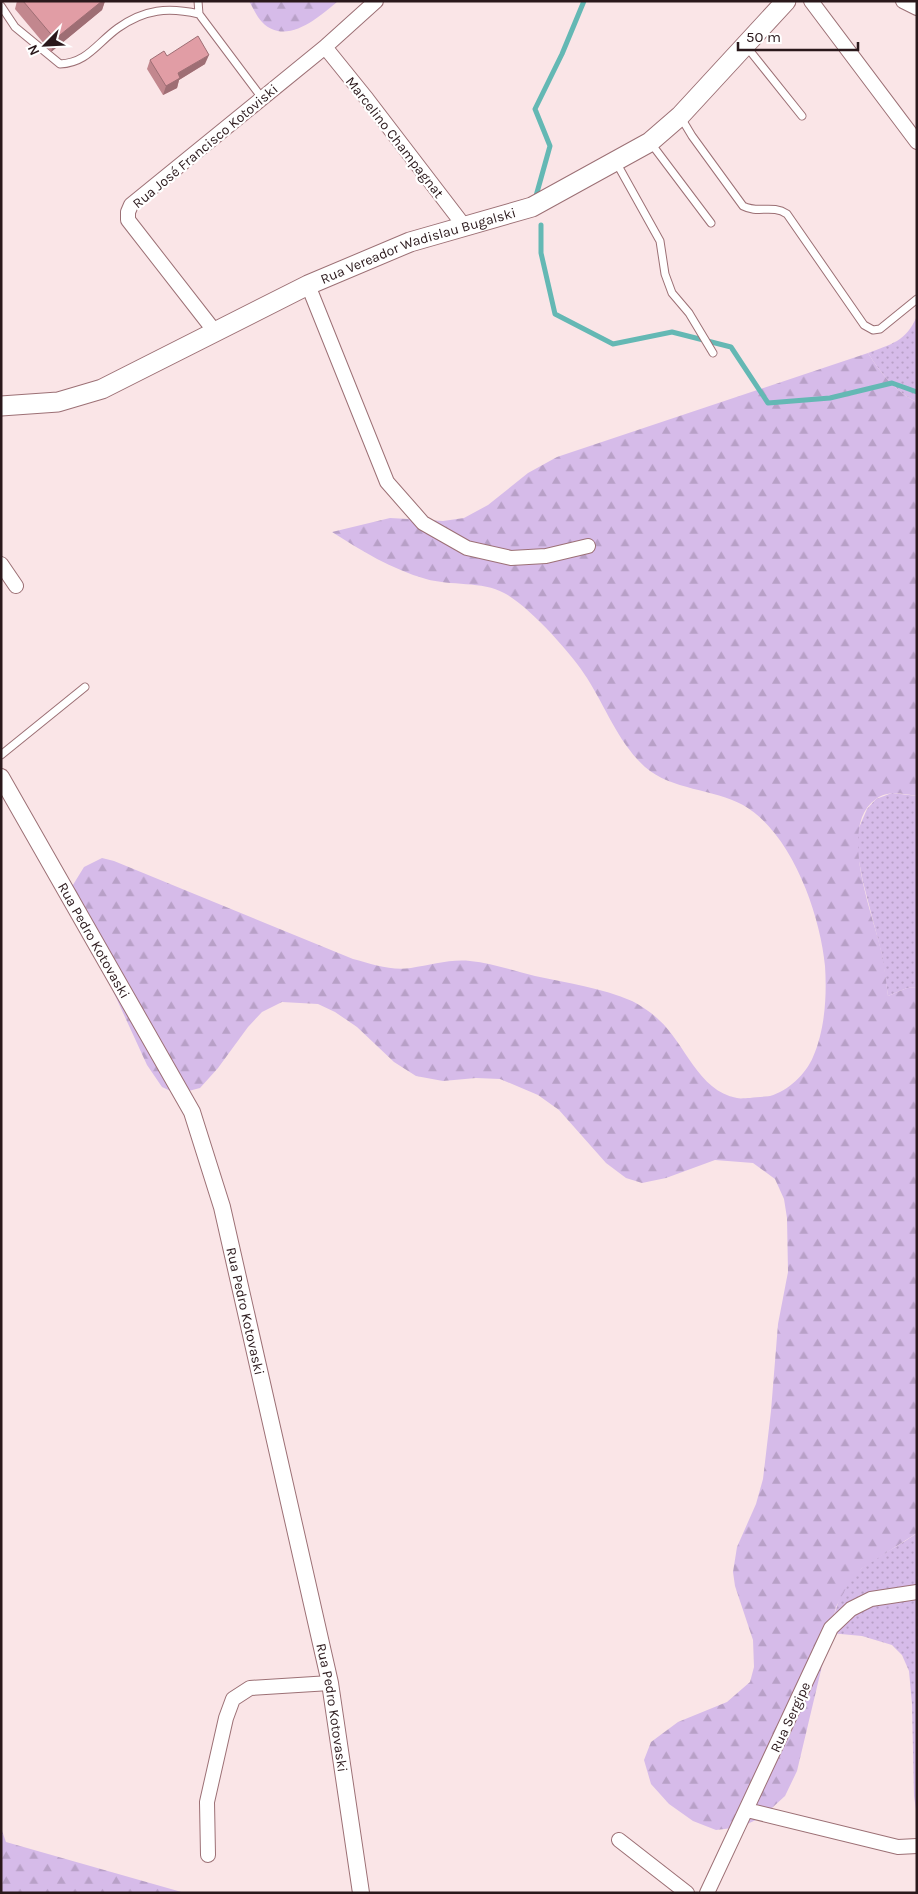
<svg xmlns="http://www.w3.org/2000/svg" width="918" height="1894" viewBox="0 0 918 1894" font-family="Karla,sans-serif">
	<defs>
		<pattern id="grass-dots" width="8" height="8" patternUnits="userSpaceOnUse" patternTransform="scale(1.25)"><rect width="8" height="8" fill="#d6bbe9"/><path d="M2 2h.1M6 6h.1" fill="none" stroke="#b8a0c7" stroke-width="1.8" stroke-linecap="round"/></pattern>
		<pattern id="forest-firs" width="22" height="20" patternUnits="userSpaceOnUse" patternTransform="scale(1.25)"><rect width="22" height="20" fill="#d6bbe9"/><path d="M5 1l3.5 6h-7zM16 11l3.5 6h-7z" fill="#b8a0c7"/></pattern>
	</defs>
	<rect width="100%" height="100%" fill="#fae5e7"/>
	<!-- grass -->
	<path fill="url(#grass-dots)" d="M917,316V402C895,392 880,372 868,353C891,344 906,342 917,316Z
		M892,793L917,796V987L907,988L888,996L882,955L863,882L858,856V830L867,809L876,799Z
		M917,1533V1816L914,1796L912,1704L909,1671L902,1655L892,1645L862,1636L830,1633C834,1614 839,1595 850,1579C862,1564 900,1546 917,1533Z"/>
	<!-- forest -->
	<path fill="url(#forest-firs)" d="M249,1H338C319,17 286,47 262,22C257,17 253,8 249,1Z
		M868,353C880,372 895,392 917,402V796C903,794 888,790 876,799C836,826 874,917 882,954C885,968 886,982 888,996L907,988L917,987V1533L861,1569L851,1579L836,1607L797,1771L785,1796L762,1817L741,1827L716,1830L693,1821L669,1804L651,1784L644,1760L651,1742L678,1722L727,1702L750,1682L754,1667L753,1640L735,1586L733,1572L737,1547L756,1504L763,1479L771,1411L778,1324L788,1272L787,1218L784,1199L775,1179L753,1163L715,1160L666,1178L642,1183L626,1178L606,1163L559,1110L538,1095L500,1079L476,1078L443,1081L416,1076L394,1062L357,1027L335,1012L318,1004L282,1002L262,1012L248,1027L218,1068L200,1088L177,1094L162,1087L147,1065L68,893L84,867L102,858L114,861L353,959C372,964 391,971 411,968C431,965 450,959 470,961C492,963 514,971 535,976C567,983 602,988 632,1001C640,1005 652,1013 659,1020C685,1043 698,1091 737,1098C740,1099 746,1098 750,1098C756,1097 764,1097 770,1096C788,1091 806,1074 813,1057C825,1030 827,995 825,966C820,913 791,832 743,805C714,789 671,790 645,767C618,742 606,708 587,678C573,655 528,605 504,593C483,581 450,586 426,579C391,569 362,551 332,532L390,518L443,521L464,518L488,505L528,473L557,457Z
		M1,1828L6,1842L185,1893H1Z"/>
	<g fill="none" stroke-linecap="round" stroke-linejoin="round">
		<!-- stream -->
		<path stroke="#64b8b4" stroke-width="5" d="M536,196L550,146L535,109L562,54L584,1
			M541,225V253L555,314L613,344L672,332L731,347L768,403L830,398L892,383L917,392"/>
		<defs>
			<path id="service" d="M198,1L199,14
				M1,6L15,27L60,64C87,63 97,43 118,28C145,9 168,7 199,14L262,98
				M746,46L802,116
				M680,116L692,136L743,206C758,214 772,204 787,214L864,325L873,330L880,329L917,299
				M650,142L711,223
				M616,162L660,241L665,274L672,293L689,313L713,353
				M1,755L85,687"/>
			<path id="minor" d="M811,1L917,142
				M903,1L917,8
				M325,47L367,99L465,227
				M308,285L387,482L423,523L467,548L511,558L546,556L588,546
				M216,333L128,220V212L131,205L325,47L376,1
				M1,564L16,586
				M747,1810L898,1847L917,1846
				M619,1840L687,1893
				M208,1855L207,1802L226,1718L233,1699L250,1688L330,1683
				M707,1893L831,1628L851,1609L871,1599L917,1592"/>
			<g id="tertiary">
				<path id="s1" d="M1,777L192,1112L222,1207L330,1683L361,1893"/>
			</g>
			<g id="secondary">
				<path id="s2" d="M1,406L58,402L102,389L308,285L410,242L532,207L650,142L680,116L786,1"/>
			</g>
		</defs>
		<!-- service casing -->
		<use href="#service" stroke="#9c7075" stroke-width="9"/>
		<!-- minor casing -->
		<use href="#minor" stroke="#9c7075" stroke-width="16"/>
		<!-- tertiary casing -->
		<use href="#tertiary" stroke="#9c7075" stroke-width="18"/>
		<!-- secondary casing -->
		<use href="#secondary" stroke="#9c7075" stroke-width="21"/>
		<!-- service -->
		<use href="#service" stroke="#fff" stroke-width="7"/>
		<!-- minor -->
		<use href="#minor" stroke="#fff" stroke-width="14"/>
		<!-- tertiary -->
		<use href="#tertiary" stroke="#fff" stroke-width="16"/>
		<!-- secondary -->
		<use href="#secondary" stroke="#fff" stroke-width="19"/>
	</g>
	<!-- wall -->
	<path fill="#c2878e" d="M17,1H105L102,10L51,52L15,9Z
		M167,56L205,64L179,80L177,88L163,95L147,69L150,60Z"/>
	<!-- shaded-wall -->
	<path fill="#9e6e74" d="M102,1H105L102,10L51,52L55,39Z
		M209,55L205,64L179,80L177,88L163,95L166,86L178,73Z"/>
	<!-- building -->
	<path fill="#e19da5" stroke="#9e6e74" d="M23,1H102L55,39Z
		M198,36L209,55L178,73L180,78L166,86L150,60L164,51L167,56Z"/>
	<g text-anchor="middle" stroke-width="4.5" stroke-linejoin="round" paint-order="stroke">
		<!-- street labels -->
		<g font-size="14" fill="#2a181b" stroke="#fff">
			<text transform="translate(395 137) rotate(52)" y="5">Marcelino Champagnat</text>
			<text transform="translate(205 146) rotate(-40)" y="5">Rua José Francisco Kotoviski</text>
			<text dy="5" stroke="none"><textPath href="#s2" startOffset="451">Rua Vereador Wadislau Bugalski</textPath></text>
			<text dy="5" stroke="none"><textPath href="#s1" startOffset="188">Rua Pedro Kotovaski</textPath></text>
			<text dy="5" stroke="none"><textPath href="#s1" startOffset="592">Rua Pedro Kotovaski</textPath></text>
			<text dy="5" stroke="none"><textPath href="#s1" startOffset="998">Rua Pedro Kotovaski</textPath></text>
			<text transform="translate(790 1717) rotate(-65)" y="5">Rua Sergipe</text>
		</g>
	</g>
	<!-- border -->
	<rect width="918" height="1894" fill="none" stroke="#2a181b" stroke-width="5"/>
	<!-- north arrow -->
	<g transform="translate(45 45) rotate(246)" stroke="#ffffff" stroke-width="4" paint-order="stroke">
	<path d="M0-4L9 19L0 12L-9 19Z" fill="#2a181b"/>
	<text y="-8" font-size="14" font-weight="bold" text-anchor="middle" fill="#2a181b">N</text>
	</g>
	<!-- scale -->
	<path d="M738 42v8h120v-8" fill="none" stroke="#2a181b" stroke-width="2.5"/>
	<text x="746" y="42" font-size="15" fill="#2a181b" stroke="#ffffff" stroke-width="4" paint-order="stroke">50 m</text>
</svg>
